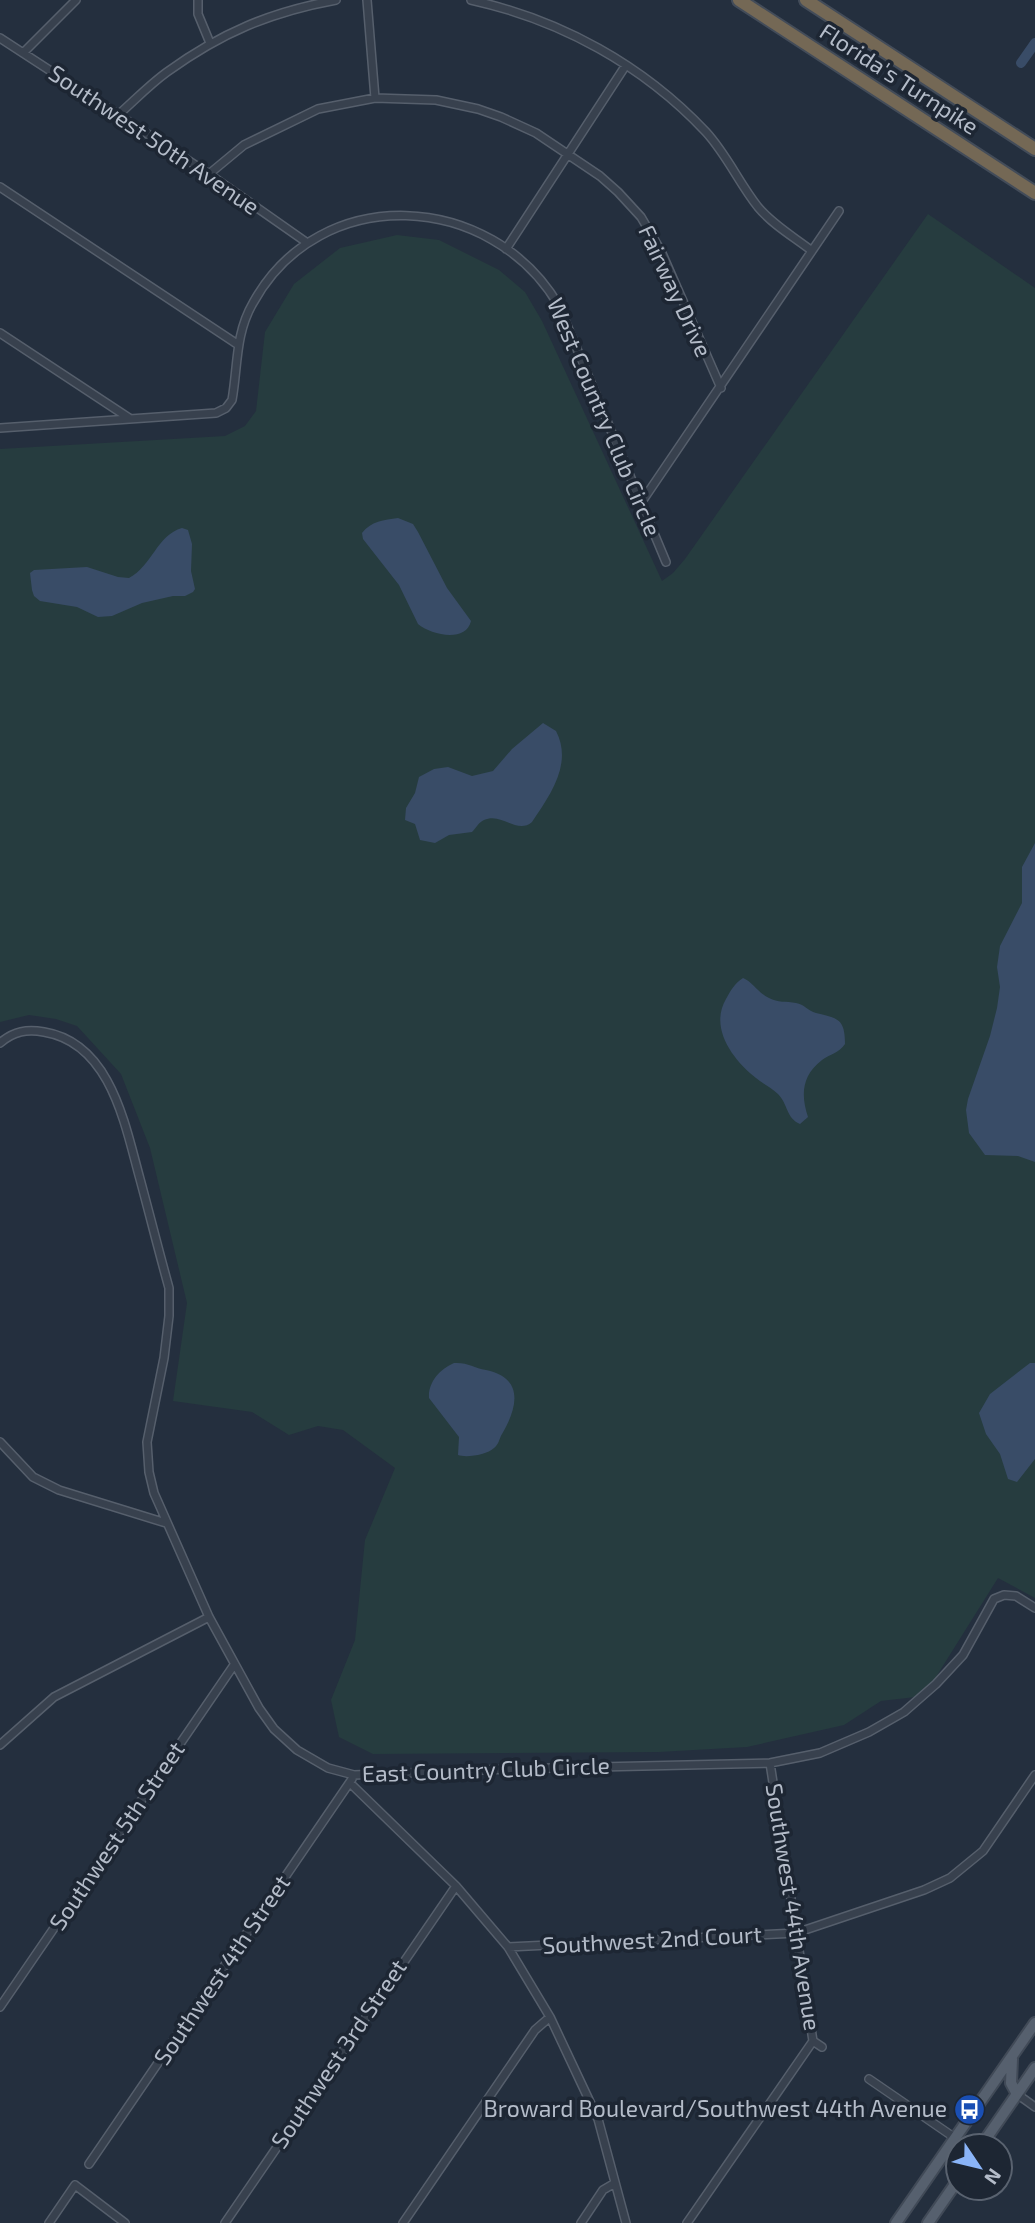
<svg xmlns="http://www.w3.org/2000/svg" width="1035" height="2223" viewBox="0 0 1035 2223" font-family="'Exo 2',sans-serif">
	<rect width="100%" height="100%" fill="#242f3e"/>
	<!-- green -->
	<path fill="#263c3f" d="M928,214L1035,288V1598L998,1578L924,1696L881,1701L844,1725L747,1747L659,1752L373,1754L339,1737L331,1700L355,1640L365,1540L395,1468L343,1430L318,1426L289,1435L252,1412L173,1401L187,1303L150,1148L121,1074L77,1026L56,1019L29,1015L0,1022V449L225,436L245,426L256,411L265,332L294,284L340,248L397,235L439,240L499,270L525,292L542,321L662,581L673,573L685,559Z"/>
	<!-- water -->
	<path fill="#394c67" d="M398,518L413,524L418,532L447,588L471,621C466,643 431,635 418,624L399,585L363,539L362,533C371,521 384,520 398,518Z
		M182,528L188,530L192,544L191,571L195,589L193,592L185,596H173L142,603L112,616L98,617L77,607L40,601L34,596L32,590L30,573L34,570L87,567L118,577L129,578C152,566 157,535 182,528Z
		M543,723L556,731C573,764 550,795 532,822C517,835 502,812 484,820C479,822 476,828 472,832L449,835L435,843L420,840L415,824L405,820L406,808L415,793L419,777L434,769L448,767L472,776L493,771L512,749Z
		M1035,843V1162L1018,1156L985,1155L969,1133L966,1110L968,1099L990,1036L997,1008L1000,987L997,967L1000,946L1022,903V867Z
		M743,978C753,982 758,993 769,998C778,1003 786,1001 796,1003C804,1004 808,1011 816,1013C838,1018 845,1019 845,1044C839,1053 830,1054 822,1060C801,1076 801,1096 808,1117L800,1124C786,1118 788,1104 778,1094C772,1088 763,1084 756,1078C733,1060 709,1028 726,999C731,990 734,984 743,978Z
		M454,1363C467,1362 474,1368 486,1370C524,1378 518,1407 502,1434C499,1439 499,1444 494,1448C487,1455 466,1458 458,1455L459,1437L429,1398C428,1382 440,1369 454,1363Z
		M1030,1363H1035V1459L1017,1482L1008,1479L1000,1454L986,1434L979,1413L990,1394Z"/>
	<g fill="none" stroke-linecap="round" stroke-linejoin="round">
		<!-- canal -->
		<path stroke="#394c67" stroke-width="10" d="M1021,63L1035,43"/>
		<defs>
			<path id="street" d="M198,0V14L210,43
				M367,0L375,98
				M471,0C561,20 643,65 706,132C727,155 739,183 758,207C773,225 794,237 812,251
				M0,38L209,174L306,242
				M23,53L76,0
				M118,115C134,101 149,85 167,72C221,33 270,12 336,0
				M209,174L244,145L318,109L375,98L436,100L478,109L501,117L536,133L600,176L618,192L641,217L661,251L721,388
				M0,187L237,344
				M506,249L626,65
				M0,333L129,418
				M0,428L216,413L226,408L232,400C238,366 235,334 253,303C320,181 492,191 559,306L666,562
				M641,503L839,211
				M0,1043C14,1031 27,1029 44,1032C111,1043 125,1125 140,1179C150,1216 159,1252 169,1288V1316L164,1358L147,1442L149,1472L154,1493L209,1617L259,1708L274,1729L297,1750L328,1768L354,1775L510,1769L770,1763L820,1753L869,1732L904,1712L936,1684L963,1655L994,1599L1004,1595L1016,1596L1035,1608
				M0,1442L33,1477L59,1490L166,1523
				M0,1745L54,1697L209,1617
				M770,1763L813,2041L822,2047
				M350,1783L456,1886L508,1947L550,2017L598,2119L626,2223
				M508,1947L796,1933L924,1890L950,1878L983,1851L1035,1775
				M0,2007L234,1665
				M869,2079L955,2138
				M1017,2094L1035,2107
				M89,2164L352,1779
				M49,2223L75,2185L125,2223
				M225,2223L456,1886
				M403,2223L535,2030L550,2017
				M581,2223L603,2190L615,2183
				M687,2223L813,2041"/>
			<path id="primary" d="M1012,2059L1011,2083L1017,2094
				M981,2146L1035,2068
				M896,2223L1035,2023
				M928,2223L958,2180"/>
			<path id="highway" d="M739,0L1035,193
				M806,0L1035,149"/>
		</defs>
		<!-- street casing -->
		<use href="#street" stroke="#565f6c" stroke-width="10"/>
		<!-- primary casing -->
		<use href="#primary" stroke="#414a57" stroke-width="14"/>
		<!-- highway casing -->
		<use href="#highway" stroke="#434c59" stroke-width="16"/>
		<!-- street -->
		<use href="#street" stroke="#38414e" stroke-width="7"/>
		<!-- primary -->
		<use href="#primary" stroke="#56606e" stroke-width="10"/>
		<!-- highway -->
		<use href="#highway" stroke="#746855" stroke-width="12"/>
	</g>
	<!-- icons -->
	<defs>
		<symbol id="bus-disc" viewBox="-11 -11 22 22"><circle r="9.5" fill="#1a4fb4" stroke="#1d2633"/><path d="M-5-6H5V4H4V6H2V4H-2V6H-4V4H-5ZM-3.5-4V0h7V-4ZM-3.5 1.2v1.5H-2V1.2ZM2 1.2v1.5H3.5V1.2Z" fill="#fff"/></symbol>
	</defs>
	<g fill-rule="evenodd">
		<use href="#bus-disc" x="952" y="2092" width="35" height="35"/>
	</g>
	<g text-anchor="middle" stroke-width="7" stroke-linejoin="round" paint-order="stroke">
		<!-- street labels -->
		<g font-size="23" fill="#b4bcc9" stroke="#1d2633">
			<text transform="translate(899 79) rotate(33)" y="8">Florida's Turnpike</text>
			<text transform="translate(154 140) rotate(34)" y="8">Southwest 50th Avenue</text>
			<text transform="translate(675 291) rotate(65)" y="8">Fairway Drive</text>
			<text transform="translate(604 417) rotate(67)" y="8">West Country Club Circle</text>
			<text transform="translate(486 1770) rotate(-2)" y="8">East Country Club Circle</text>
			<text transform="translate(117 1836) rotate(-56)" y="8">Southwest 5th Street</text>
			<text transform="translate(793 1907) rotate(81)" y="8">Southwest 44th Avenue</text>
			<text transform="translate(652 1940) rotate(-3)" y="8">Southwest 2nd Court</text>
			<text transform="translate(222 1970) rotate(-56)" y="8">Southwest 4th Street</text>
			<text transform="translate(339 2054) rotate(-56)" y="8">Southwest 3rd Street</text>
		</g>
		<!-- poi labels -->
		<g font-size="23" fill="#b4bcc9" stroke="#1d2633" text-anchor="end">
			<text x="947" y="2117">Broward Boulevard/Southwest 44th Avenue</text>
		</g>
	</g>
	<!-- north arrow -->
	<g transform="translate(979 2167) rotate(125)"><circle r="33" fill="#1d2633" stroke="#59626f" stroke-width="2"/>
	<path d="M0-5L12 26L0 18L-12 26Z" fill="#8ab4f8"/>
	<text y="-10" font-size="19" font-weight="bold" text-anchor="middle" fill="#b4bcc9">N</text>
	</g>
</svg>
